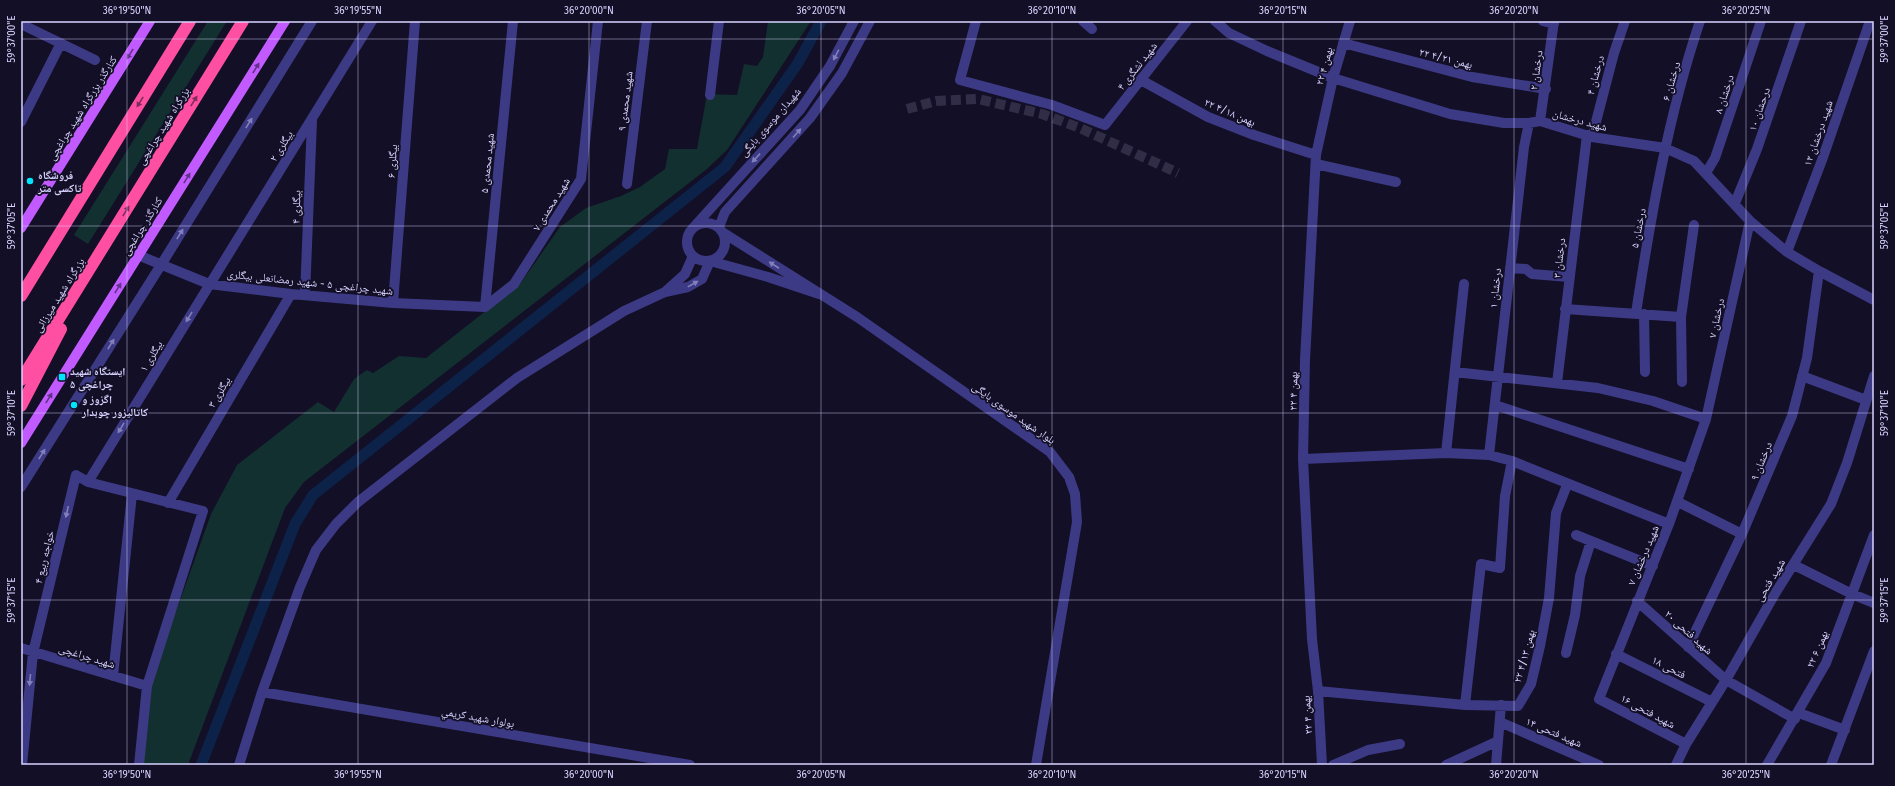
<svg xmlns="http://www.w3.org/2000/svg" width="1895" height="786" viewBox="0 0 1895 786" font-family="'Fira Sans','Noto Naskh Arabic',sans-serif">
	<rect width="100%" height="100%" fill="#130f26"/>
	<!-- green -->
	<path fill="#12302f" d="M208,21H227L88,244L74,235Z
		M768,21H811L727,150L707,169L304,482L285,508L188,765H143L149,687L211,514L237,465L318,402L334,412L354,379L367,370L373,373L399,356L426,358L520,284L560,227L586,208L621,196L640,187L665,169L669,149H697L707,94L737,95L744,64L757,66L763,57Z"/>
	<g fill="none" stroke-linecap="round" stroke-linejoin="round">
		<!-- canal -->
		<path stroke="#0c2248" stroke-width="11" d="M201,765L295,524L313,495L725,167L798,63L821,21"/>
		<!-- minor-tunnel -->
		<path stroke="#312d47" stroke-width="10" stroke-dasharray="10 5" stroke-linecap="butt" d="M907,109L936,101L978,99L1042,114L1080,128L1178,173"/>
		<!-- minor -->
		<path stroke="#3d3a85" stroke-width="10" d="M976,21L960,80L1052,105L1105,125L1187,21
			M1083,21L1092,29
			M1215,21L1229,33L1267,51L1333,78L1450,114L1504,123H1529L1540,121L1592,137L1665,148L1694,161L1750,221L1787,252L1819,271L1874,300
			M1543,21L1554,24
			M21,24L95,60
			M1343,43L1472,77L1546,89
			M1141,80L1208,117L1254,135L1316,155
			M710,95L719,21
			M1540,121L1554,21
			M21,122L61,43
			M1592,137L1614,53L1625,21
			M1316,164L1396,182
			M1706,173L1715,158L1761,21
			M627,184L647,21
			M1735,203L1757,149L1801,21
			M687 242a19 19 0 1 1 38 0a19 19 0 1 1-38 0Z
			M719,227L725,212L810,118L842,73L870,21
			M692,229L800,110L830,66L854,21
			M722,232L857,317L1050,452L1069,477L1075,494L1077,522L1036,765
			M1787,252L1822,160L1870,21
			M138,255L209,284L291,294L393,303L485,307
			M1510,268L1526,269L1532,274L1569,277
			M665,292L685,274L693,256
			M305,295L312,121
			M393,303L415,21
			M485,307L514,284L581,179L598,21
			M485,307L513,21
			M1565,309L1681,317
			M1636,313C1651,215 1668,116 1700,21
			M1644,314L1645,372
			M1455,372L1598,388L1653,401L1706,419
			M1802,376L1866,400
			M1682,382L1681,317L1694,225
			M1557,383L1587,135
			M1495,405L1689,469
			M1446,453L1464,284
			M1489,455L1524,147L1529,123
			M1303,459L1446,453L1489,455L1512,461L1669,524
			M88,482L372,21
			M21,487L161,265L312,21
			M1678,502L1742,534
			M168,503L291,294
			M1576,535L1653,566
			M1794,565L1852,594L1874,603
			M1637,601L1726,680L1795,719
			M1688,647L1742,534L1792,416L1807,358L1819,271
			M21,648L147,686
			M1566,653L1575,615L1580,576L1591,541
			M1616,654L1712,702
			M113,676L132,494
			M1318,691L1465,705L1518,706L1531,684L1540,646L1549,598L1556,513L1567,485
			M262,692L690,765
			M1465,705L1481,564L1500,568L1505,496L1512,461
			M1799,713L1845,730
			M1500,722L1599,765
			M1686,744L1599,699L1669,524L1706,419L1750,221
			M22,765L33,653L76,475L88,482L203,511L147,686L139,765
			M239,765L262,692L300,587L316,550L336,524L358,502L517,378L624,311L665,292L688,287L702,279L710,261L768,277L819,294
			M1322,765L1318,691L1312,639L1303,459L1305,360L1316,155L1333,78L1350,21
			M1333,765L1368,750L1400,744
			M1446,765L1498,741
			M1496,765L1501,705
			M1676,765L1686,744L1726,680L1776,592L1831,504L1847,463L1874,376
			M1767,765L1826,663L1874,535
			M1831,765L1874,651"/>
		<!-- major -->
		<path stroke="#c25bff" stroke-width="10" d="M21,228L150,21
			M21,443L285,21"/>
		<!-- highway -->
		<path stroke="#ff4fa3" stroke-width="12" d="M21,296L190,21
			M21,380L243,21
			M21,406L61,329"/>
	</g>
	<!-- one-way arrows -->
	<defs><path id="oneway-solid" d="M-6-.8H1V-3.2L6.5 0L1 3.2V.8H-6Z"/></defs>
	<g fill="#623188">
		<use href="#oneway-solid" transform="translate(130 54) rotate(122)"/>
		<use href="#oneway-solid" transform="translate(256 68) rotate(-58)"/>
		<use href="#oneway-solid" transform="translate(187 178) rotate(-58)"/>
		<use href="#oneway-solid" transform="translate(118 288) rotate(-59)"/>
		<use href="#oneway-solid" transform="translate(49 398) rotate(-58)"/>
	</g>
	<g fill="#837fbc">
		<use href="#oneway-solid" transform="translate(836 55) rotate(118)"/>
		<use href="#oneway-solid" transform="translate(249 123) rotate(-58)"/>
		<use href="#oneway-solid" transform="translate(797 133) rotate(-48)"/>
		<use href="#oneway-solid" transform="translate(756 158) rotate(133)"/>
		<use href="#oneway-solid" transform="translate(180 234) rotate(-58)"/>
		<use href="#oneway-solid" transform="translate(774 265) rotate(-147)"/>
		<use href="#oneway-solid" transform="translate(693 284) rotate(-29)"/>
		<use href="#oneway-solid" transform="translate(189 317) rotate(121)"/>
		<use href="#oneway-solid" transform="translate(111 344) rotate(-58)"/>
		<use href="#oneway-solid" transform="translate(121 428) rotate(121)"/>
		<use href="#oneway-solid" transform="translate(42 454) rotate(-58)"/>
		<use href="#oneway-solid" transform="translate(67 512) rotate(103)"/>
		<use href="#oneway-solid" transform="translate(30 680) rotate(95)"/>
	</g>
	<g fill="#7d2c5e">
		<use href="#oneway-solid" transform="translate(194 101) rotate(-58)"/>
		<use href="#oneway-solid" transform="translate(140 102) rotate(122)"/>
		<use href="#oneway-solid" transform="translate(126 211) rotate(-58)"/>
	</g>
	<!-- ticks -->
	<path fill="none" stroke="#d9d4ff" stroke-width="1" stroke-opacity="0.45" d="M127,21V765M358,21V765M589,21V765M821,21V765M1052,21V765M1283,21V765M1514,21V765M1746,21V765M21,39H1874M21,226H1874M21,413H1874M21,600H1874"/>
	<!-- markers -->
	<g fill="#00e5ff" stroke="#130f26" stroke-width="1.5">
		<circle cx="30" cy="181" r="4"/>
		<rect x="58" y="373" width="8" height="8" rx="2"/>
		<circle cx="74" cy="405" r="4"/>
	</g>
	<g text-anchor="middle" stroke-width="3.5" stroke-linejoin="round" paint-order="stroke">
		<!-- street labels -->
		<g font-size="11" fill="#d9d4ff" stroke="#130f26">
			<text transform="translate(1446 58) rotate(14)" y="4">۲۲ بهمن ۴/۲۱</text>
			<text transform="translate(1137 66) rotate(-52)" y="4">شهید لشگری ۴</text>
			<text transform="translate(1324 66) rotate(-75)" y="4">۲۲ بهمن ۴</text>
			<text transform="translate(1536 70) rotate(-82)" y="4">درخشان ۲</text>
			<text transform="translate(1595 75) rotate(-75)" y="4">درخشان ۴</text>
			<text transform="translate(1671 81) rotate(-74)" y="4">درخشان ۶</text>
			<text transform="translate(1724 94) rotate(-72)" y="4">درخشان ۸</text>
			<text transform="translate(625 101) rotate(-83)" y="4">شهید محمدی ۹</text>
			<text transform="translate(82 108) rotate(-58)" y="4">کنارگذر بزرگراه شهید چراغچی</text>
			<text transform="translate(1759 109) rotate(-71)" y="4">درحشان ۱۰</text>
			<text transform="translate(1230 112) rotate(23)" y="4">۲۲ بهمن ۴/۱۸</text>
			<text transform="translate(1580 120) rotate(15)" y="4">شهید درخشان</text>
			<text transform="translate(770 122) rotate(-49)" y="4">شهیدان موسوی بایگی</text>
			<text transform="translate(163 126) rotate(-58)" y="4">بزرگراه شهید چراغچی</text>
			<text transform="translate(1818 133) rotate(-71)" y="4">شهید درخشان ۱۲</text>
			<text transform="translate(281 146) rotate(-58)" y="4">بیگلری ۲</text>
			<text transform="translate(392 161) rotate(-86)" y="4">بیگلری ۶</text>
			<text transform="translate(487 163) rotate(-84)" y="4">شهید محمدی ۵</text>
			<text transform="translate(551 204) rotate(-58)" y="4">شهید محمدی ۷</text>
			<text transform="translate(296 207) rotate(-88)" y="4">بیگلری ۴</text>
			<text transform="translate(142 226) rotate(-58)" y="4">کنارگذر چراغچی</text>
			<text transform="translate(1638 228) rotate(-79)" y="4">درخشان ۵</text>
			<text transform="translate(1559 258) rotate(-83)" y="4">درخشان ۳</text>
			<text transform="translate(310 282) rotate(6)" y="4">شهید چراغچی ۵ - شهید رمضانعلی بیگلری</text>
			<text transform="translate(1495 288) rotate(-84)" y="4">درخشان ۱</text>
			<text transform="translate(59 295) rotate(-58)" y="4">بزرگراه شهید میرزائی</text>
			<text transform="translate(1716 318) rotate(-78)" y="4">درخشان ۷</text>
			<text transform="translate(151 356) rotate(-59)" y="4">بیگلری ۱</text>
			<text transform="translate(1293 391) rotate(-89)" y="4">۲۲ بهمن ۴</text>
			<text transform="translate(219 392) rotate(-59)" y="4">بیگلری ۳</text>
			<text transform="translate(1014 413) rotate(35)" y="4">بلوار شهید موسوی بایگی</text>
			<text transform="translate(1761 461) rotate(-68)" y="4">درخشان ۹</text>
			<text transform="translate(1643 555) rotate(-67)" y="4">شهید درخشان ۷</text>
			<text transform="translate(44 557) rotate(-77)" y="4">خواجه ربیع ۴</text>
			<text transform="translate(1770 580) rotate(-59)" y="4">شهید فتحی</text>
			<text transform="translate(1689 632) rotate(42)" y="4">شهید فتحی ۲۰</text>
			<text transform="translate(1817 649) rotate(-67)" y="4">۲۲ بهمن ۶</text>
			<text transform="translate(87 656) rotate(17)" y="4">شهید چراغچی</text>
			<text transform="translate(1524 656) rotate(-75)" y="4">۲۲ بهمن ۴/۱۳</text>
			<text transform="translate(1669 667) rotate(27)" y="4">فتحی ۱۸</text>
			<text transform="translate(1648 711) rotate(28)" y="4">شهید فتحی ۱۶</text>
			<text transform="translate(1307 715) rotate(-94)" y="4">۲۲ بهمن ۴</text>
			<text transform="translate(478 717) rotate(10)" y="4">بولوار شهيد كريمي</text>
			<text transform="translate(1554 732) rotate(23)" y="4">شهید فتحی ۱۴</text>
		</g>
		<!-- poi labels -->
		<g font-size="11" font-weight="bold" fill="#d9d4ff" stroke="#130f26" text-anchor="start">
			<text x="38" y="179">فروشگاه<tspan x="38" dy="13">تاکسی متر</tspan></text>
			<text x="70" y="375">ایستگاه شهید<tspan x="70" dy="13">چراغچی ۵</tspan></text>
			<text x="82" y="403">اگزوز و<tspan x="82" dy="13">کاتالیزور چوبدار</tspan></text>
		</g>
	</g>
	<!-- border -->
	<rect width="1895" height="786" fill="none" stroke="#130f26" stroke-width="44"/>
	<rect x="22" y="22" width="1851" height="742" fill="none" stroke="#d9d4ff" stroke-width="1.5"/>
	<g font-size="10" text-anchor="middle" fill="#d9d4ff">
		<text x="127" y="14">36°19'50"N</text>
		<text x="358" y="14">36°19'55"N</text>
		<text x="589" y="14">36°20'00"N</text>
		<text x="821" y="14">36°20'05"N</text>
		<text x="1052" y="14">36°20'10"N</text>
		<text x="1283" y="14">36°20'15"N</text>
		<text x="1514" y="14">36°20'20"N</text>
		<text x="1746" y="14">36°20'25"N</text>
		<text transform="translate(1884 39) rotate(-90)" y="4">59°37'00"E</text>
		<text transform="translate(11 39) rotate(-90)" y="4">59°37'00"E</text>
		<text transform="translate(1884 226) rotate(-90)" y="4">59°37'05"E</text>
		<text transform="translate(11 226) rotate(-90)" y="4">59°37'05"E</text>
		<text transform="translate(1884 413) rotate(-90)" y="4">59°37'10"E</text>
		<text transform="translate(11 413) rotate(-90)" y="4">59°37'10"E</text>
		<text transform="translate(1884 600) rotate(-90)" y="4">59°37'15"E</text>
		<text transform="translate(11 600) rotate(-90)" y="4">59°37'15"E</text>
		<text x="127" y="778">36°19'50"N</text>
		<text x="358" y="778">36°19'55"N</text>
		<text x="589" y="778">36°20'00"N</text>
		<text x="821" y="778">36°20'05"N</text>
		<text x="1052" y="778">36°20'10"N</text>
		<text x="1283" y="778">36°20'15"N</text>
		<text x="1514" y="778">36°20'20"N</text>
		<text x="1746" y="778">36°20'25"N</text>
	</g>
</svg>
